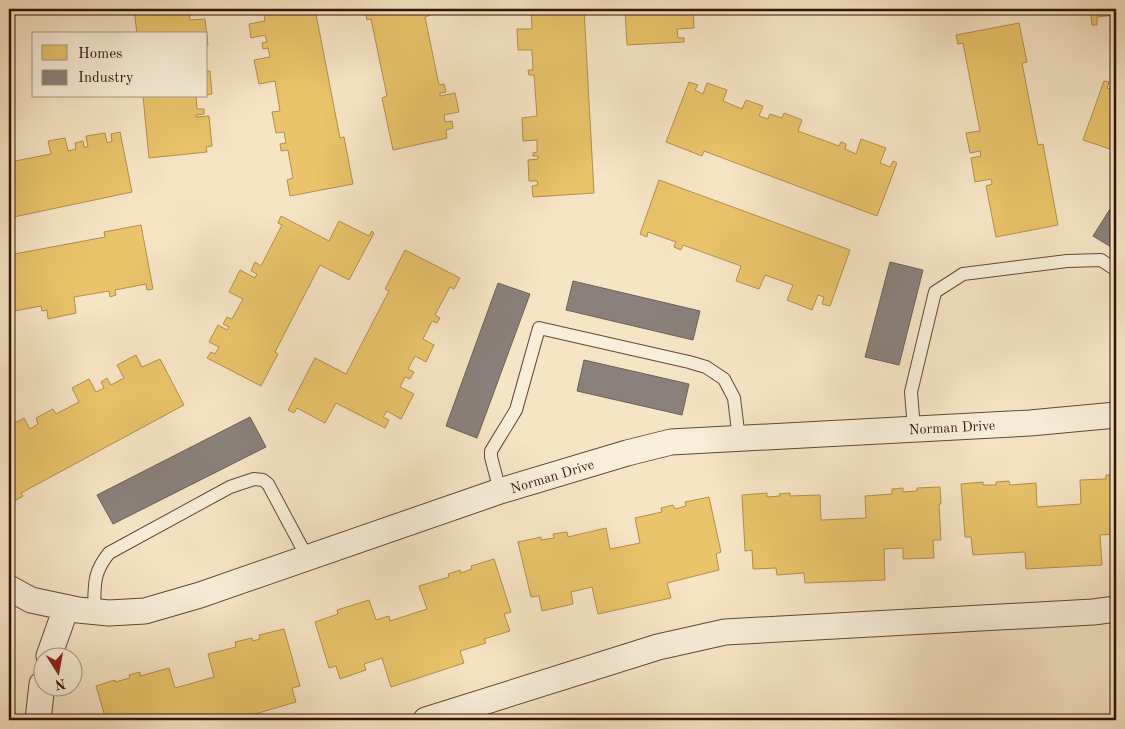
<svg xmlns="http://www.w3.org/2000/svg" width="1125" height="729" viewBox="0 0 1125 729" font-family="'Old Standard TT',serif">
	<rect width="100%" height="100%" fill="#f6e5c5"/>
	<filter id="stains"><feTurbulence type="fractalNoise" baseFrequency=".004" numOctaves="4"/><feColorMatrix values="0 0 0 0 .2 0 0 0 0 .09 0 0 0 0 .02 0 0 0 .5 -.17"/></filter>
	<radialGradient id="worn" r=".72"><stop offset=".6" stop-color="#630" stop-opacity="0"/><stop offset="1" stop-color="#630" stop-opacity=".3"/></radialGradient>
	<!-- homes -->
	<path fill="#e9c46a" stroke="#b28f4c" d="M134,9H195V14H189L190,20L205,19L208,45H206V34H137Z
		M255,9H315L340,138L344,137L353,184L290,196L287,180L293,178L288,150L281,151L280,144L286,143L284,132L276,133L272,112L280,111L275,81L259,84L254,60L270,57L268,48L263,49L262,43L267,42L265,35L251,38L249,24L265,21L263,9L255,10Z
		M365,9H435L430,10L431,15L425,17L439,85L444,84L446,92L440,93V96L455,93L459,112L444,115L445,122L452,121L453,128L446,130L447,138L393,150L382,98L387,96L371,19L367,20Z
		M531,9H584L594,193L533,197L532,186L538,185L537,181H529L528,160L538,159V156H533V153L537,152V140L523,141L522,118L537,116L534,75H529L528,70H533L532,50H518L517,29H532Z
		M625,9H693L694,28L677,29L678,38H684V42L627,45Z
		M1090,9H1116V15L1097,17V25H1092Z
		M1019,23L1027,62L1022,63L1038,145L1043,144L1058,225L996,237L986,186L992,184L991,179L975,182L971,158L981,156L980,151L970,153L966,133L980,131L963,43L958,44L956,35Z
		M206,71H210L212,94L206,95Z
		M1104,81L1109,82L1107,88L1116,91V151L1083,140Z
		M689,82L698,85L695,90L703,94L707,83L727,90L723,101L742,109L746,100L763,106L759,116L768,119L770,114L782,118L784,113L802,120L798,131L839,146L841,142L846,144L845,149L856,154L861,139L886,148L880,163L890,167L893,161L897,163L877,216L704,151L702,156L666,142Z
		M143,96H196L197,109H204V114L196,115V117L209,116L212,146L206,147L207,152L149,158Z
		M120,132L132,192L9,218V158L10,162L51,154L48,141L65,138L68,151L76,149L75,143L83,141L84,147H88L86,136L105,133L107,143L112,141L111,134Z
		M659,180L850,250L830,306L822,304L824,297L818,295L812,310L787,300L793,285L765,275L759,289L736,281L741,266L683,245L681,250L674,247L676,242L648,232L647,237L640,234Z
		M281,216L329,241L339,221L369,236L372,231L374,233L349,280L320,265L275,352L278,354L261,386L207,358L211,352L215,354L219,347L209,342L218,325L227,330L229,327L223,324L227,317L232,319L243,299L229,292L240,270L255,278L257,274L251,271L255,262L261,266L282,225L278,223Z
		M141,225L153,289L147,290L146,284L115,290L116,295L110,297L109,291L74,297L76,313L48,319L47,310L42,311L41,306L9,312V255L105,237L104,232Z
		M405,250L460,278L454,289L450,287L435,315L440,318L437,323L432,321L423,339L434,345L426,362L415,356L408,369L414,372L410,379L405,377L400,387L414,394L401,419L387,411L383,417L389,420L385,428L336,403L325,423L297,408L294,413L288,410L315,358L346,374L389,291L385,289Z
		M136,355L142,367L160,359L184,405L21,493L23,496L9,504V439L14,436L9,426L24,418L30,429L38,424L36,418L53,409L56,414L79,402L72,388L89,379L96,392L104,388L101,382L107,378L111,385L124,378L117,365Z
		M1106,475H1116V534L1100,535L1102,565L1026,569L1025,552L973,555L971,537H965L961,484L983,482V485H996V482L1009,481L1010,485L1036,483L1037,507L1081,504L1080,480L1106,479Z
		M940,487L941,504H939L941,540H933L934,558L903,559V548L884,549L885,580L805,583L804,573L777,575L776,568L753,569L752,550L745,551L742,495L767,493V497L780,496L779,494L790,493V496L820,495L821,520L866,518L865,496L892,494V489L903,488V492L917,491V488Z
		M709,497L721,552L716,554L719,570L667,583L671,598L598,614L592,587L571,592L573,604L542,611L539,596L531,597L518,542L541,537V540L554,538L553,534L567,532L568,537L606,528L610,549L640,543L635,518L662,512L661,508L673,505L675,509L686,506L685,502Z
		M494,559L511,612L504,614L510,631L484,639L486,643L460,651L464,663L391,687L382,658L364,664L366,670L340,679L336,666L329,668L315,622L338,614L337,610L369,600L376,620L389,616L390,621L427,609L419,586L449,577L448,574L460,570L461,573L472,569L471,566Z
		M284,629L300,686L292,688L296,702L245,717L246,720H106L96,686L115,680V682L130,678L129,675L140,672V676L169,668L175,688L214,677L208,654L236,647L235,642L252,638L253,641L260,639L259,635Z"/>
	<!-- industry -->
	<path fill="#8a817c" stroke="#706058" d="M1110,209L1116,213V250L1093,236Z
		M890,262L923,270L899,365L865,357Z
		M573,281L700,311L693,340L566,310Z
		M498,283L530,294L477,438L446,426Z
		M584,360L689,384L682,415L577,391Z
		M250,417L266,447L113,524L97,495Z"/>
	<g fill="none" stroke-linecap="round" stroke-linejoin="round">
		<defs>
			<path id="service" d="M914,429L911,392L935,292L963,274L1067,261L1101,260L1116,270
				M500,491L491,457V451L516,410L539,328L689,362L706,367L724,379L734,398L739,439
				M94,612C95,586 92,574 109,553L230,487L254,479L263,480L268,484L307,557"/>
			<path id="minor" d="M9,588L31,600L78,610L109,613L145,611L200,595L500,491L627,453L671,442L1030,423L1116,415
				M49,656L66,608
				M38,720L42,684
				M426,720L658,647L725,632L1093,612L1116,609"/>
		</defs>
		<!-- service casing -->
		<use href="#service" stroke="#644835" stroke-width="14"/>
		<!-- minor casing -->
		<use href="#minor" stroke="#644835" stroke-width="27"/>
		<!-- service -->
		<use href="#service" stroke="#f9eed9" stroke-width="12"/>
		<!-- minor -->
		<use href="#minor" stroke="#f9eed9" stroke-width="25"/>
	</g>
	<g text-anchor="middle" stroke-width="5" stroke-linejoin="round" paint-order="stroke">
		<!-- street labels -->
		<g font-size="14" fill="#331305" stroke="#f9eed9">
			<text transform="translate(952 427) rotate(-3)" y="5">Norman Drive</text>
			<text transform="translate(552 476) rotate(-17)" y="5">Norman Drive</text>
		</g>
	</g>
	<!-- margin -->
	<rect width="1125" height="729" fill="none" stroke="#f6e5c5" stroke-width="30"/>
	<rect x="10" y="10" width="1105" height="709" fill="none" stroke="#331305" stroke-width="2.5"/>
	<rect x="15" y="15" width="1095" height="699" fill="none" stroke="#331305"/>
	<!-- legend -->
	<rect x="32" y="32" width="175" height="65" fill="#f9eed9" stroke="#aa9684"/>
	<rect x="42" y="45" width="25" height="15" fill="#e9c46a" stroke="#aa9684"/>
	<text x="78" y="58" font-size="15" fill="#331305">Homes</text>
	<rect x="42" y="70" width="25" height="15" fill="#8a817c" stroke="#aa9684"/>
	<text x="78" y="82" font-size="15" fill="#331305">Industry</text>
	<!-- north arrow -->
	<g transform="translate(58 672) rotate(169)"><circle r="24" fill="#f9eed9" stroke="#aa9684"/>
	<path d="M0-4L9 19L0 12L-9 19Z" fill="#8f2418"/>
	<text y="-8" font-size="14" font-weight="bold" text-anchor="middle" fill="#331305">N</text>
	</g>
	<rect width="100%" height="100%" filter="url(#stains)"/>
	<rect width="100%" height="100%" fill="url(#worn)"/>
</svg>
